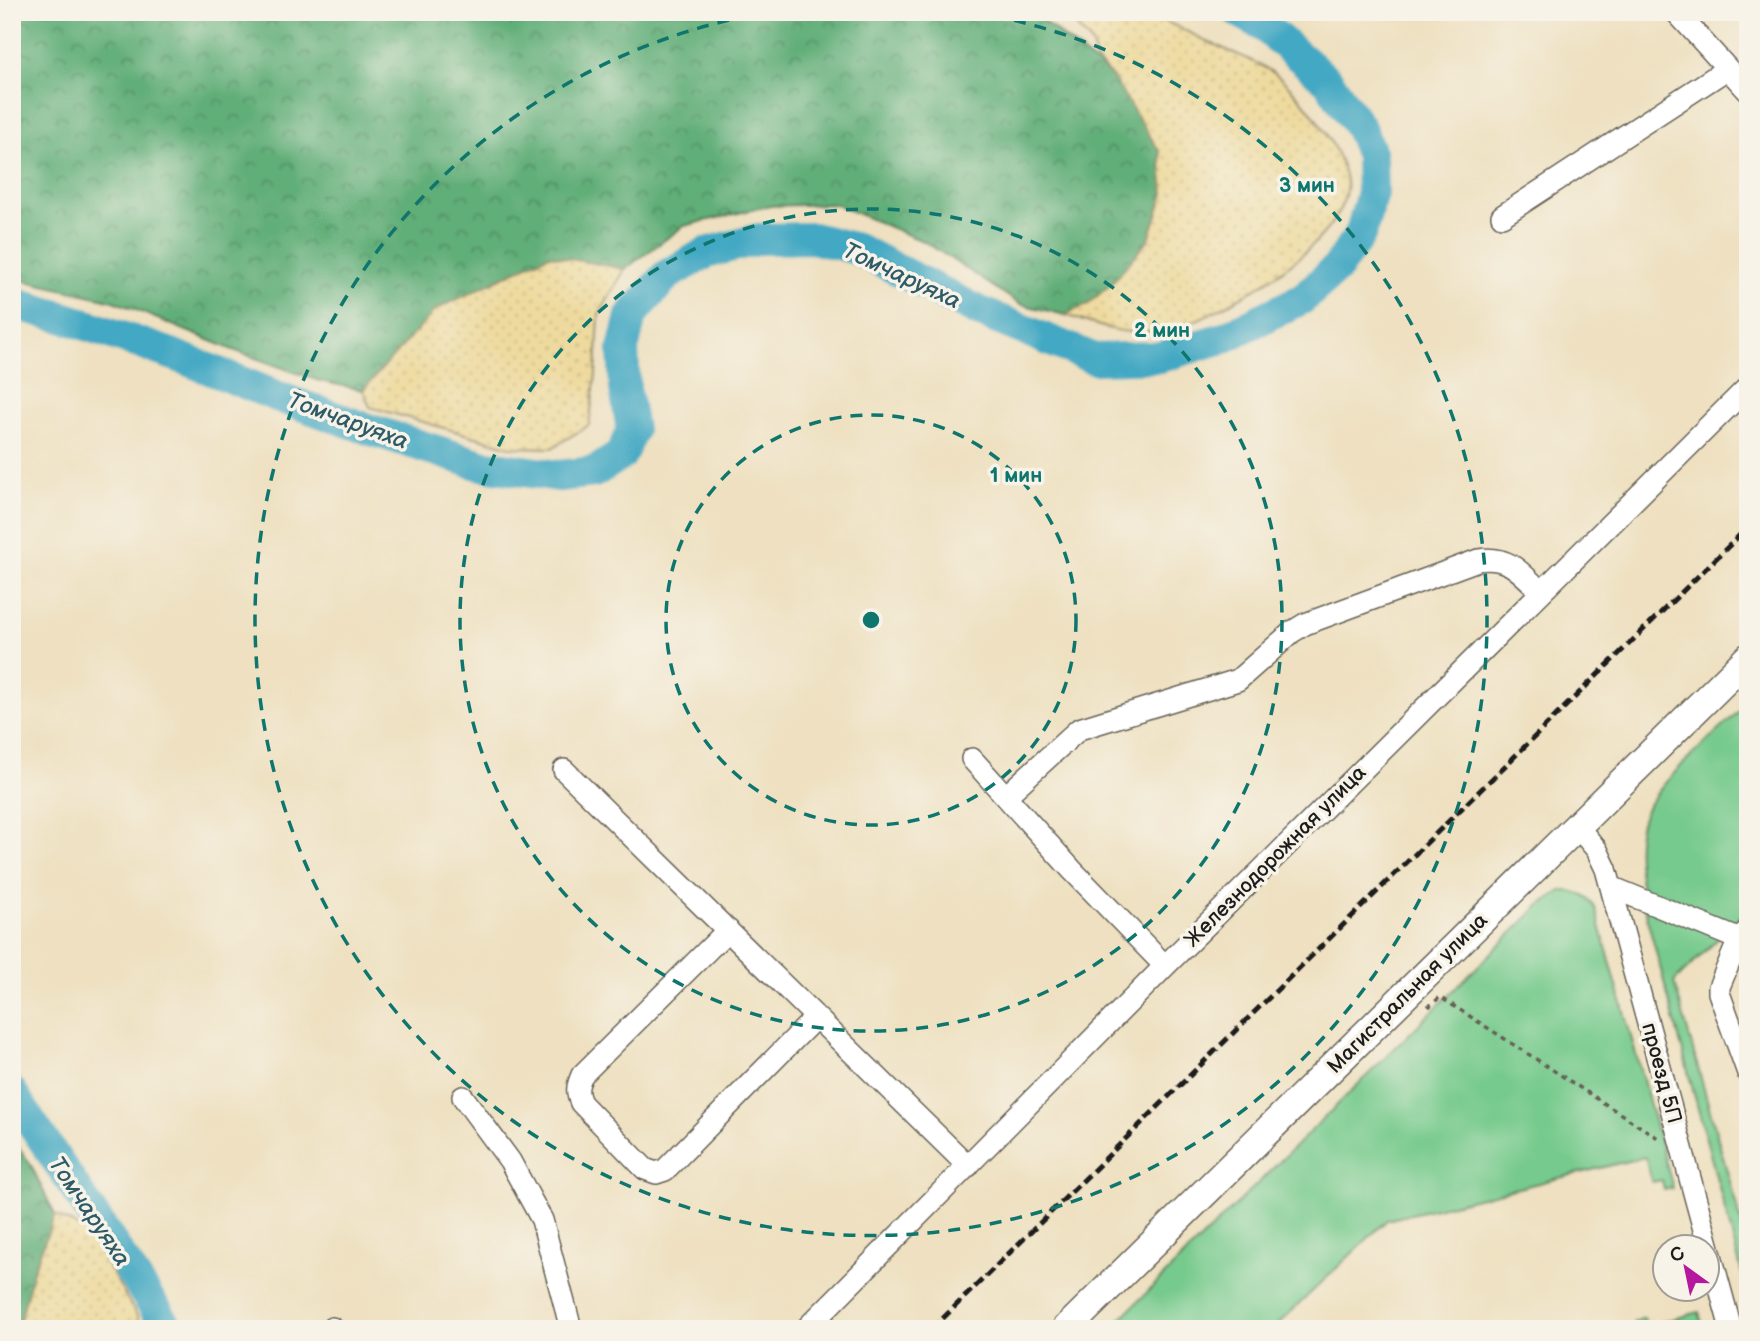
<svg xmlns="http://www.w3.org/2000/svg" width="1760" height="1341" viewBox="0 0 1760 1341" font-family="'Balsamiq Sans',sans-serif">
	<defs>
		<pattern id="forest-crowns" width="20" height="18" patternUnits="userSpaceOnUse" patternTransform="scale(1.75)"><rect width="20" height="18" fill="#61ae78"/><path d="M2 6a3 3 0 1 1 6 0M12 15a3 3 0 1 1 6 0" fill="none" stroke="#4f8d62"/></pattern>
		<pattern id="sand-dots" width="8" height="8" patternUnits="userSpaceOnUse" patternTransform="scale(1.75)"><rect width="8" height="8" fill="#eeda9e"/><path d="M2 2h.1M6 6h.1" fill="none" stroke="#ccba88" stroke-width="1.8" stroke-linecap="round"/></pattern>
	</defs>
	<rect width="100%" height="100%" fill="#f7f3e8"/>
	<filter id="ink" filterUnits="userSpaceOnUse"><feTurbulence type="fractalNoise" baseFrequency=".0143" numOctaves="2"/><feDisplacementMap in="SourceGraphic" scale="14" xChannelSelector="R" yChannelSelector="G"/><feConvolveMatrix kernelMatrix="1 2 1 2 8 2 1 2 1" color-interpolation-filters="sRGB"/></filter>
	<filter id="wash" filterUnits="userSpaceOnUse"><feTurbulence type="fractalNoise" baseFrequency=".00686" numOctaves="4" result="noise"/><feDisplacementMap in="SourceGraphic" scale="28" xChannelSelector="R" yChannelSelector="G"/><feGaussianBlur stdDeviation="1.57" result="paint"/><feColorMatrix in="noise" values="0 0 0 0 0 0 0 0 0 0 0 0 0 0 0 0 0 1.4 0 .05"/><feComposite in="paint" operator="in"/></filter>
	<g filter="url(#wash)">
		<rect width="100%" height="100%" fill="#eee0c0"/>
		<!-- green -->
		<path fill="#77ca8d" stroke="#4a7354" stroke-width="2" d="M1748,703V909L1674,982L1748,1246V1296L1647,918C1642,887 1631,848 1643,817C1655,783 1720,730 1748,703Z
			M1561,891C1577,890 1586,895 1595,907L1673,1188L1664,1190L1662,1180L1652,1182L1645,1157L1387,1220L1273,1329H1110L1540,905Z
			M1699,1312L1702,1324L1683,1329H1636L1634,1322L1644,1318L1647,1326Z"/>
		<!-- forest -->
		<path fill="url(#forest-crowns)" stroke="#3e654a" stroke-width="2" d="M12,12H1032L1113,77L1160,152L1164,194L1149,239L1111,284L1088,304L1065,315L1020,304L925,242L835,204L768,206L684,226L625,269L549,255L435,310L388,375L363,390L319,381L233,350L114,301L12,278Z
			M12,1139L30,1163L55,1215L33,1271L18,1329H12Z"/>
		<!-- sand -->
		<path fill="url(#sand-dots)" stroke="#857b5d" stroke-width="2" d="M1063,12C1086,12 1116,8 1138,12C1159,16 1191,34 1211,43C1230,52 1251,59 1269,70C1297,86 1351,158 1346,191C1336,249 1230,308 1179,327C1169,331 1157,331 1147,332C1120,335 1091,323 1065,315L1088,304L1111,284L1149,239L1164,194L1160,152L1113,78L1097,61L1091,42Z
			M549,255L625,269L599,315L596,374L589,425L552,448L511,447L370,407L363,390L435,310Z
			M55,1215L88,1232L138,1317L140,1329H18L33,1271Z"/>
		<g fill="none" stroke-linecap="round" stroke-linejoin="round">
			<!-- river -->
			<path stroke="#43a8c3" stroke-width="32" d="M12,303L72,320L174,355L284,399L368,429L481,465L559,476L594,472L621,455L632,430L625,388L623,349L631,316L667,275L706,253L759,239L813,238L857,249L978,311L1095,359L1160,357L1223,338L1302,299L1337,268L1361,233L1372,193L1371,155L1360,128L1329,82L1261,24L1239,12
				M12,1093L169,1329"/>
		</g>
	</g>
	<g filter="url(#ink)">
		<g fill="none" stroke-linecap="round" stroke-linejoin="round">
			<defs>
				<path id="minor" d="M1676,12L1748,91
					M1502,216L1727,69
					M972,759L1072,870L1165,966
					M564,770L968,1166
					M1006,796L1079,729L1238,680L1292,632L1305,624L1478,560C1508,555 1521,572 1541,592
					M1576,825L1597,850L1606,869L1731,1329
					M1611,887L1748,943
					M728,930L582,1075C577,1086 576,1092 581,1103L645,1169L656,1173L665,1170L816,1017
					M1748,930L1739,939L1719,987V993L1748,1073
					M463,1097L510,1161L542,1220L571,1329
					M332,1328L333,1329
					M806,1329L1165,966L1748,387"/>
				<path id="major" d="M1066,1329L1748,658"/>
			</defs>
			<!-- minor casing -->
			<use href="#minor" stroke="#666155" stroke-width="24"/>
			<!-- major casing -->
			<use href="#major" stroke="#666155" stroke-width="31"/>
			<!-- path -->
			<path stroke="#666155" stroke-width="3.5" stroke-dasharray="5 5" stroke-linecap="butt" d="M1428,1004L1430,1006L1440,997L1661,1140"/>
			<!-- minor -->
			<use href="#minor" stroke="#fff" stroke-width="21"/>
			<!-- major -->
			<use href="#major" stroke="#fff" stroke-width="28"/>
			<!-- rail -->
			<path stroke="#1c1c1c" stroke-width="5" stroke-dasharray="10 5" stroke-linecap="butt" d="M932,1329L1748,527"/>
		</g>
	</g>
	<!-- distance rings -->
	<g fill="none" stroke="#0f766e" stroke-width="3.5" stroke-dasharray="12 9">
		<circle cx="871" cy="620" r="205"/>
		<circle cx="871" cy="620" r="411"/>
		<path d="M973 12A616 616 0 1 1 769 12"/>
	</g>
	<g text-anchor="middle" stroke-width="7" stroke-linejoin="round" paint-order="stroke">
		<!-- street labels -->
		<g font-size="21" fill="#1c1c1c" stroke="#f7f3e8">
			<text transform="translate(1275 856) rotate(-45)" y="7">Железнодорожная улица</text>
			<text transform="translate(1407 993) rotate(-45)" y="7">Магистральная улица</text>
			<text transform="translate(1662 1073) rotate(75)" y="7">проезд 5П</text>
		</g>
		<!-- water labels -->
		<g font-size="23" font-style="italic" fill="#2e5b67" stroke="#f7f3e8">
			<text transform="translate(902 275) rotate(25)" y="8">Томчаруяха</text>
			<text transform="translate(348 420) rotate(20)" y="8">Томчаруяха</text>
			<text transform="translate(90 1211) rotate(56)" y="8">Томчаруяха</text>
		</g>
	</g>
	<circle cx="871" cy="620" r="10" fill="#0f766e" stroke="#f7f3e8" stroke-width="3.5"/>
	<g font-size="21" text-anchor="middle" font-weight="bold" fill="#0f766e" stroke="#f7f3e8" stroke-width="7" stroke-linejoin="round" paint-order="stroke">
		<text x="1307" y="192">3 мин</text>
		<text x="1162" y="337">2 мин</text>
		<text x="1016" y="482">1 мин</text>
	</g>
	<!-- margin -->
	<rect width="1760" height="1341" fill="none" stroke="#f7f3e8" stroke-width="42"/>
	<!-- north arrow -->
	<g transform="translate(1686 1268) rotate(327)"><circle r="33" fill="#f7f3e8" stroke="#9f9d96" stroke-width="2"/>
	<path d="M0-5L12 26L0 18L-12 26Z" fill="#b5179e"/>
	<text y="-10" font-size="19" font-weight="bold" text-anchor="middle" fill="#1c1c1c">С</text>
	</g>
</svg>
